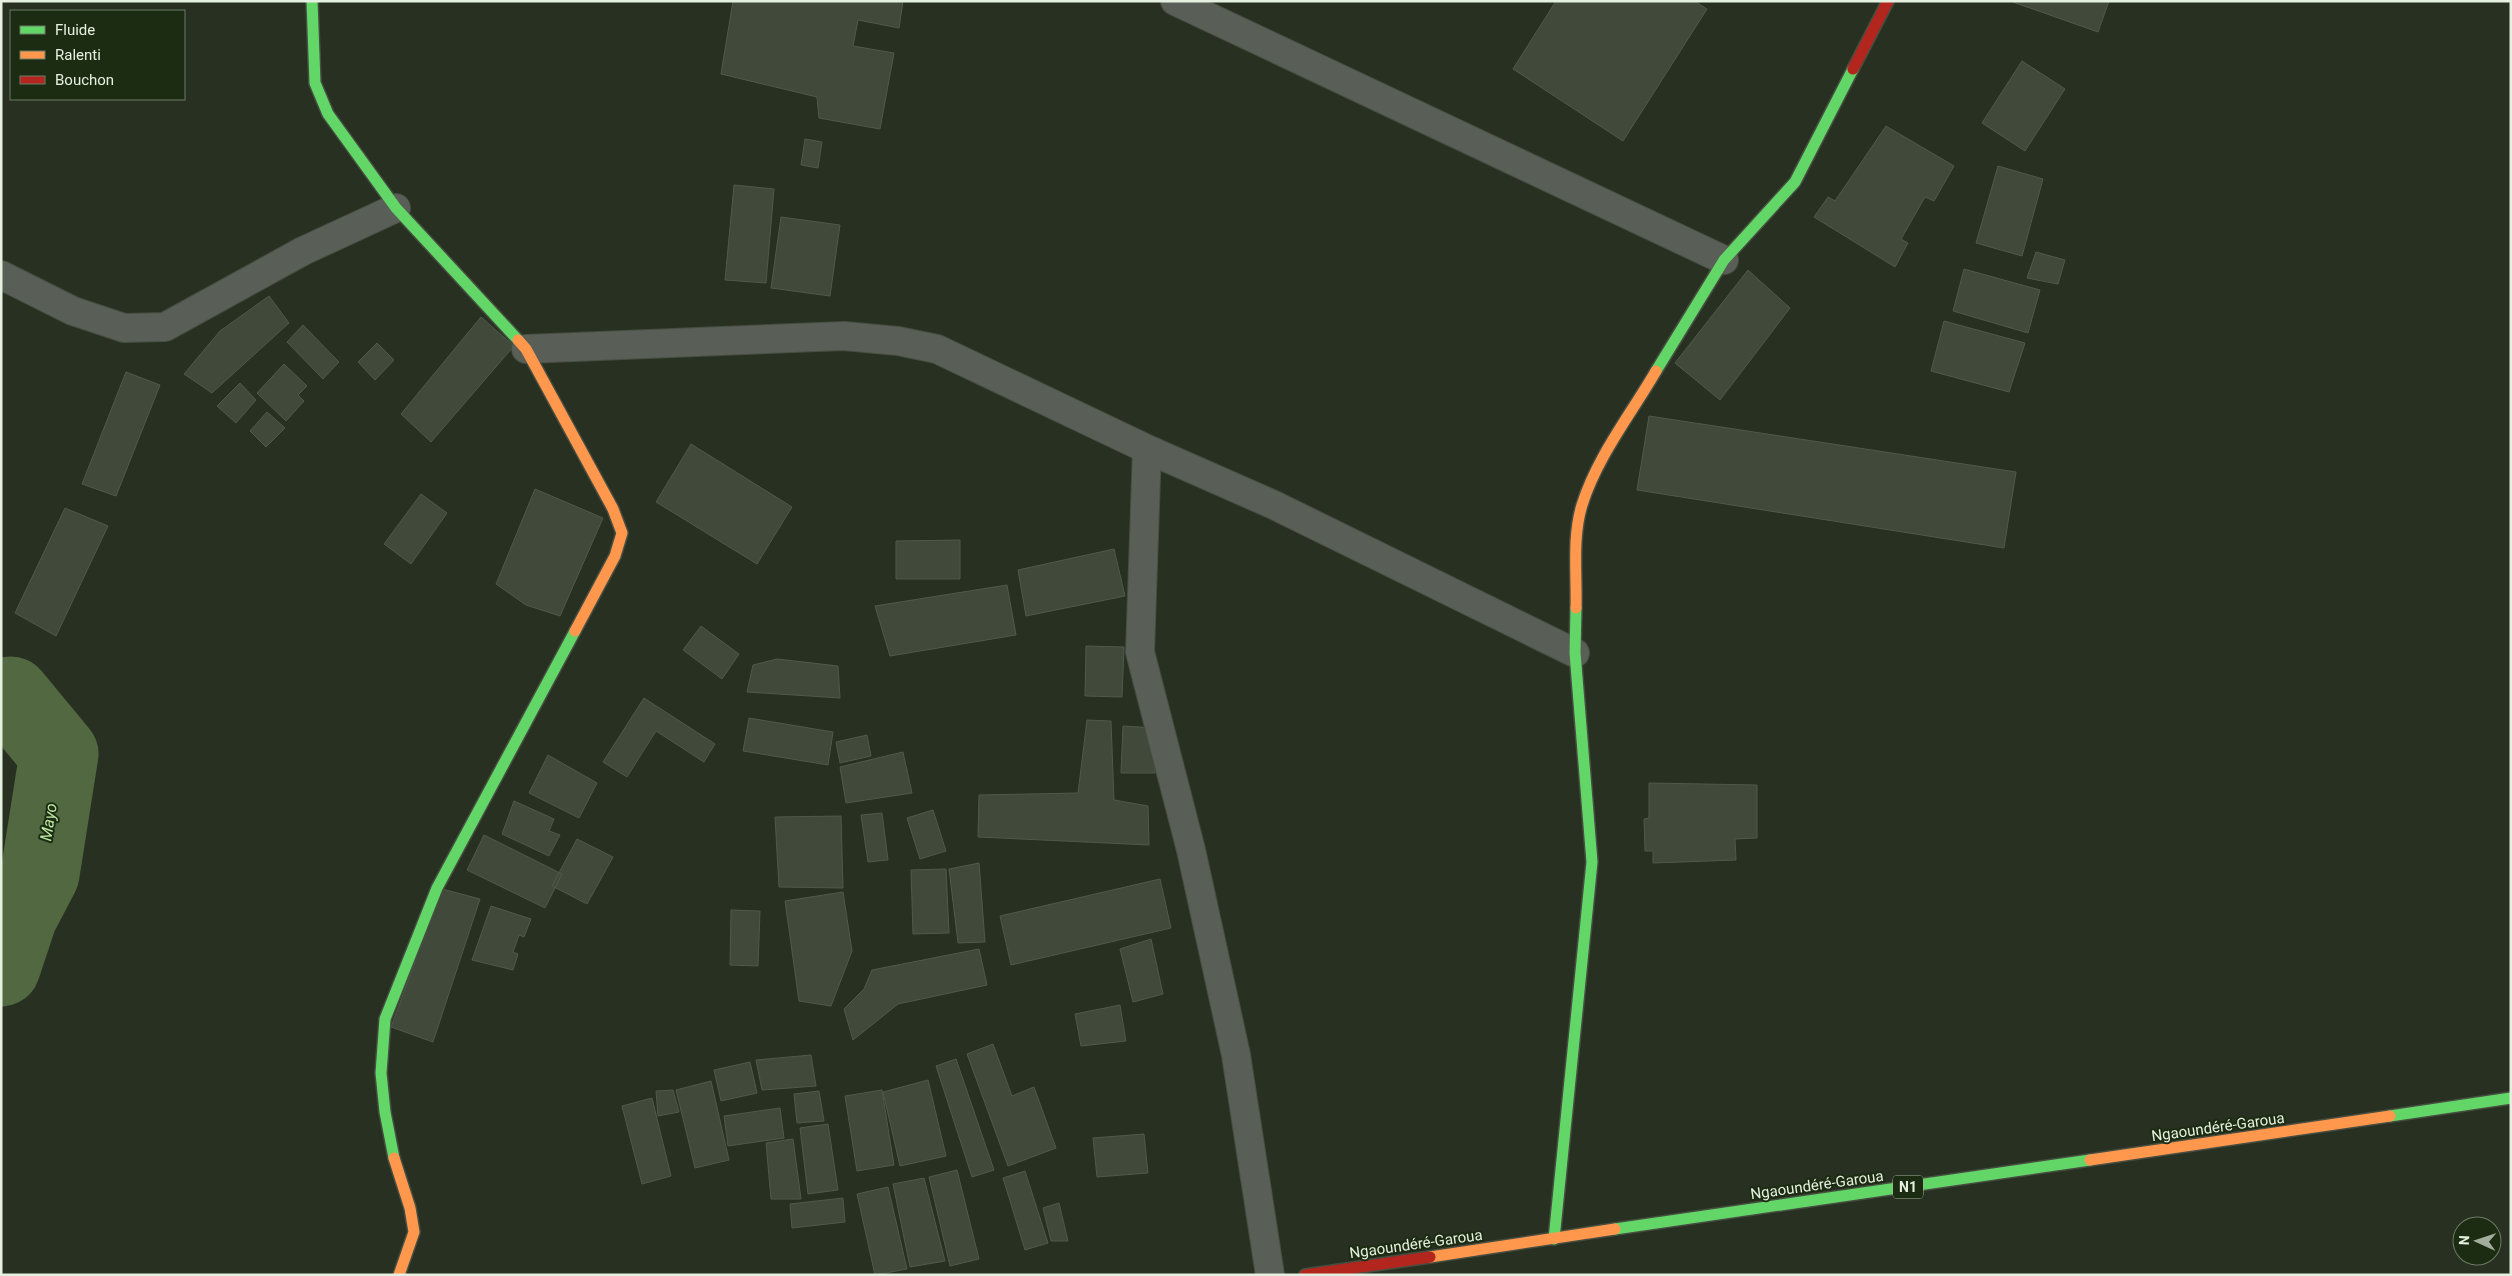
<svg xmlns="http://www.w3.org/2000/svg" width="2512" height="1276" viewBox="0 0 2512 1276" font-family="Roboto,sans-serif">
	<rect width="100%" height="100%" fill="#273021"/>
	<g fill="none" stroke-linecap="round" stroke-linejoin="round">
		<!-- river -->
		<path stroke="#516841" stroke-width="79" d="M1,697L11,696L59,754L40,874L18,916L1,967"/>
	</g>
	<!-- building -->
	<path fill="#40493a" stroke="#51594c" d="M733,1H903L899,28L858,20L853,46L894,53L880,129L819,118L817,97L721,74Z
		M1556,1H1694L1707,9L1623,141L1513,69Z
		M2010,1H2109L2098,32Z
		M2022,61L2065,89L2025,151L1982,123Z
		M1886,126L1954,166L1934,201L1925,197L1901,239L1908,243L1895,267L1814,217L1828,197L1835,201Z
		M805,139L822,142L818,168L801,165Z
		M1998,166L2043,179L2022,256L1976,243Z
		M734,185L774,189L766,283L725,280Z
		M781,217L840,225L830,296L771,288Z
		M2036,252L2065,260L2058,284L2027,278Z
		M1964,269L2040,290L2028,333L1953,311Z
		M1748,270L1790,308L1720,400L1675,363Z
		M269,296L289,323L212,393L184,374L220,331Z
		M481,317L514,346L431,442L401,414Z
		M1944,321L2025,343L2009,392L1931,371Z
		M303,325L339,362L323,379L287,342Z
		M377,343L394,360L375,380L358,362Z
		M284,364L307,386L298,395L304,401L286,421L257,393Z
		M126,372L160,385L116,496L82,484Z
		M240,383L256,400L236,423L217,406Z
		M267,412L285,428L266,447L250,431Z
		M1649,416L2016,472L2004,548L1637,490Z
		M691,444L792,507L757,564L656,502Z
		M535,489L603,518L560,616L526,605L496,584Z
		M421,494L447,513L411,564L384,544Z
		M65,508L108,526L56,636L15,613Z
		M960,540V579H896V541Z
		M1114,549L1125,596L1026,616L1018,570Z
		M1007,585L1016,635L890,656L875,606Z
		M701,626L739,654L722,679L683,650Z
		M1086,646L1124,647L1122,697L1085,696Z
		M777,659L838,666L840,698L747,692L753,665Z
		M644,698L715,744L704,762L656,731L627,777L603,762Z
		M749,718L833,732L828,765L743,751Z
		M1087,720L1111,721L1114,800L1148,806L1149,845L978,837L979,795L1078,793Z
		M1123,726L1156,728L1155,773H1121Z
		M867,735L871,756L840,763L836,742Z
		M903,752L912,793L846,803L840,767Z
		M548,755L597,783L579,818L529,793Z
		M1649,783L1757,785V838L1735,839L1736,860L1653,863V851H1645L1644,819L1649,818Z
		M514,801L554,819L549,831L560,835L549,856L502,834Z
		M933,810L946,851L920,859L907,818Z
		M882,813L888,860L868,862L861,815Z
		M841,816L843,888L779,887L775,817Z
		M484,835L562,874L545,908L467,870Z
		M577,839L613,857L587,904L552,886Z
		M979,863L985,942L958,943L949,869Z
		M946,869L949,933L913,934L911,870Z
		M1160,879L1171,928L1011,965L1000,916Z
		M442,889L480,899L433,1042L391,1027Z
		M843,892L852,951L831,1006L799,1001L785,901Z
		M491,906L531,919L524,937L519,935L513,952L518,954L513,970L472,960Z
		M731,910L760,911L758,966L730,965Z
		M1151,939L1163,994L1133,1002L1120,949Z
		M979,949L987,985L898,1004L853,1040L844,1009L864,989L872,970Z
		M1120,1005L1126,1041L1081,1046L1075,1014Z
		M993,1044L1012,1096L1034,1087L1056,1148L1008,1166L967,1054Z
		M811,1055L816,1086L762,1090L756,1060Z
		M956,1059L994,1170L972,1177L936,1066Z
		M750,1062L757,1093L721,1101L714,1070Z
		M928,1080L946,1156L900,1166L883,1092Z
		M711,1081L729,1160L695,1168L676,1090Z
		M673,1090L679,1112L658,1116L656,1091Z
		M882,1090L894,1165L857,1171L845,1096Z
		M819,1091L824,1121L797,1123L794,1094Z
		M652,1098L671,1176L642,1184L622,1106Z
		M780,1108L784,1138L728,1146L724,1116Z
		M828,1124L838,1190L808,1194L800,1128Z
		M1144,1134L1148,1173L1097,1177L1093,1138Z
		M793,1139L801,1199H771L766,1143Z
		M957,1170L979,1259L950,1266L929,1177Z
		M1025,1171L1048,1243L1025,1250L1003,1178Z
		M924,1178L945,1261L910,1267L893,1184Z
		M888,1187L907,1269L875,1275L857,1194Z
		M843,1198L845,1222L792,1228L790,1204Z
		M1059,1203L1068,1241H1051L1043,1208Z"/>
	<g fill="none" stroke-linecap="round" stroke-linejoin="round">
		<defs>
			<path id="street" d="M1175,1L1724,260
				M1,275L73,311L124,328L165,327L303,251L396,208
				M526,349L844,336L898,341L937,349L1147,449L1274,505L1575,653
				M1147,449L1140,652L1191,850L1236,1055L1270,1275"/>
			<path id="fast" d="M312,1L315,83L328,114L396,208L518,340
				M1656,371L1724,260L1795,182L1853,69
				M2390,1116L2511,1098
				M394,1158L385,1112L381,1073L385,1019L437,888L575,631
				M1615,1229L2090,1160
				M1554,1239L1592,862L1575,653L1576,608"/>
			<path id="slow" d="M518,340L526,349L613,509L622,533L615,556L575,631
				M1576,608C1577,575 1572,537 1582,505C1597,457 1631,414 1656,371
				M394,1158L410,1208L414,1232L399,1275
				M2090,1160L2390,1116
				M1430,1257L1615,1229"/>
			<path id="jam" d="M1853,69L1888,1
				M1305,1275L1430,1257"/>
		</defs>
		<!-- street casing -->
		<use href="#street" stroke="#464d41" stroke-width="30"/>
		<!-- fast casing -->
		<use href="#fast" stroke="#464d41" stroke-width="14"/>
		<!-- slow casing -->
		<use href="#slow" stroke="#464d41" stroke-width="14"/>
		<!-- jam casing -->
		<use href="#jam" stroke="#464d41" stroke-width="14"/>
		<!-- street -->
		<use href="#street" stroke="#595e56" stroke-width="28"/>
		<!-- fast -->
		<use href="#fast" stroke="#63d668" stroke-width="11"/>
		<!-- slow -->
		<use href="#slow" stroke="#ff974d" stroke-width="11"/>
		<!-- jam -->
		<use href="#jam" stroke="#b3261e" stroke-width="11"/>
	</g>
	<g text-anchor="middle" stroke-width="4" stroke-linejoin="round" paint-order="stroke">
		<!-- shield labels -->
		<rect fill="#1c2c12" stroke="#a9b5a2" stroke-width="1" x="1893" y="1175.5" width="30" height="23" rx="4"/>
		<g font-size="14" font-weight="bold" fill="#e6f0e0">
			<text x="1908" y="1192">N1</text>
		</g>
		<!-- street labels -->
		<g font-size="15" fill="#e6f0e0" stroke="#1c2c12">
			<text transform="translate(2218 1127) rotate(-8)" y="5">Ngaoundéré-Garoua</text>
			<text transform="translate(1817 1185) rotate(-8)" y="5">Ngaoundéré-Garoua</text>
			<text transform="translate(1416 1244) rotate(-8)" y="5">Ngaoundéré-Garoua</text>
		</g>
		<!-- water labels -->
		<g font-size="16" font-style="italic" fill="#c0e9a5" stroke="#1c2c12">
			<text transform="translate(48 822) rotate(-81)" y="6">Mayo</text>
		</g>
	</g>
	<!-- border -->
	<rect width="2512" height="1276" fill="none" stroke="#e6f0e0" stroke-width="5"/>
	<!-- legend -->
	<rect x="10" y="10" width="175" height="90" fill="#1c2c12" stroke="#6d7a64"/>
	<rect x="20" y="26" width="25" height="8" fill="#63d668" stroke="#6d7a64"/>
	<text x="55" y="35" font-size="15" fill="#e6f0e0">Fluide</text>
	<rect x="20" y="51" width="25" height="8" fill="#ff974d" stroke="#6d7a64"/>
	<text x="55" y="60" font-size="15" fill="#e6f0e0">Ralenti</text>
	<rect x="20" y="76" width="25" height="8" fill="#b3261e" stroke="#6d7a64"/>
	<text x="55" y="85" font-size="15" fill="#e6f0e0">Bouchon</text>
	<!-- north arrow -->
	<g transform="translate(2477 1241) rotate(273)"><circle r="24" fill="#1c2c12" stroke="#6d7a64"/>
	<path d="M0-4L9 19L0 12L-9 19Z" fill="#a3ad9d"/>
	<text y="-8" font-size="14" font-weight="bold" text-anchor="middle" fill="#e6f0e0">N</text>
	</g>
</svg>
